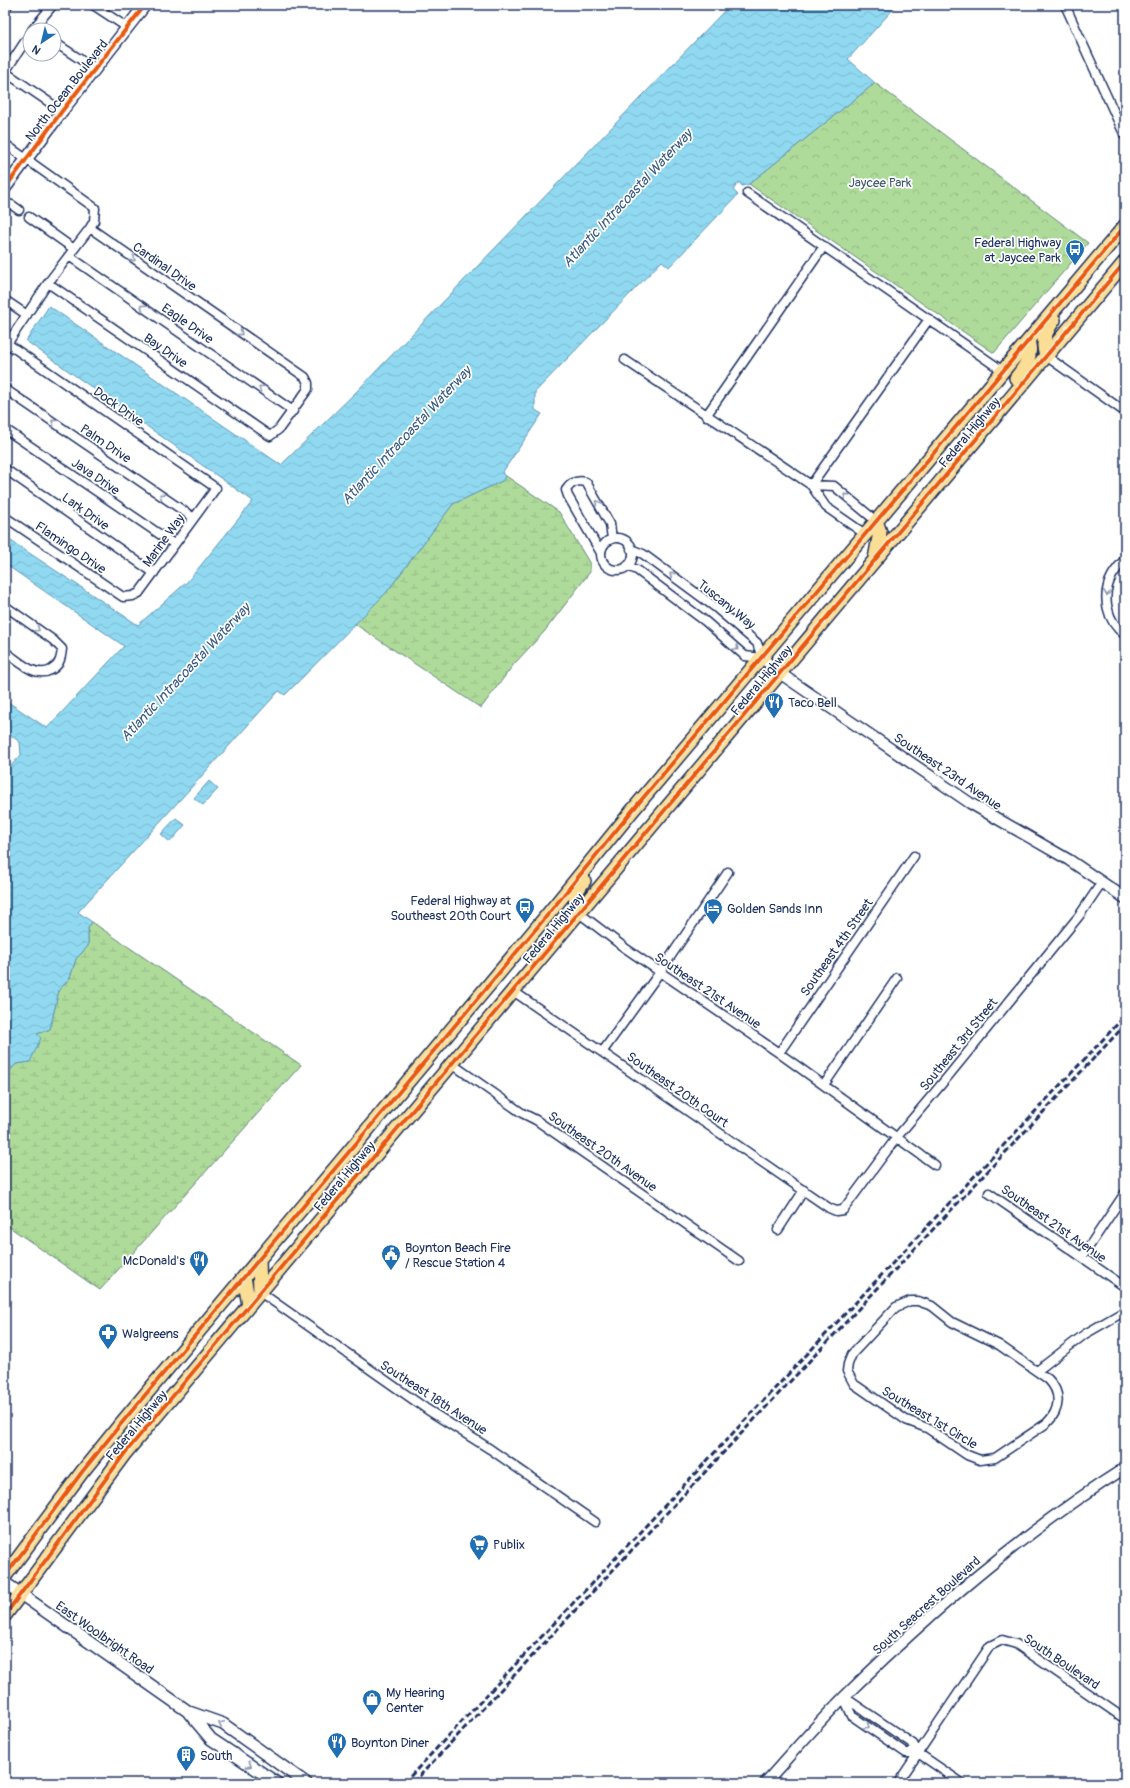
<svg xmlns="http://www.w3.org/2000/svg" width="1130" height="1788" viewBox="0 0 1130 1788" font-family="Pangolin,sans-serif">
	<defs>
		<pattern id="wetland-marsh" width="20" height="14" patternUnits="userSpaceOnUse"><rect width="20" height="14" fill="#afdb9a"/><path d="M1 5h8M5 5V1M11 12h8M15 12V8" fill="none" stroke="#96bc87"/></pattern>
		<pattern id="park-crowns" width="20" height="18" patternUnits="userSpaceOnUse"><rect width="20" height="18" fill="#afdb9a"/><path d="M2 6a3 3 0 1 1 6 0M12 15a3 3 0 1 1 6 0" fill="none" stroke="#96bc87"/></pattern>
		<pattern id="water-waves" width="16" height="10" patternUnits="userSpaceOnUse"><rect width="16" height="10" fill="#90d9f1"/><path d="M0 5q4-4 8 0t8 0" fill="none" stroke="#7cbbd1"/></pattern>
	</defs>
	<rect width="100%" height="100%" fill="#fff"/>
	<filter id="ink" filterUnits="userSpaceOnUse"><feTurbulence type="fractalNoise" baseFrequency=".025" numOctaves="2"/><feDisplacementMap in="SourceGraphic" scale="8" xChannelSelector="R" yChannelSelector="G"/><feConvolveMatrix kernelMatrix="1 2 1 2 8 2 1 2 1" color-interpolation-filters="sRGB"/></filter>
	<g filter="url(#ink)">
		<!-- wetland -->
		<path fill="url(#wetland-marsh)" stroke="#65857c" d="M506,476L559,512L590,564V572L544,632L514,664L481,708L355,624L386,593L453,504L502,481Z
			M92,922L301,1065L100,1290L5,1224V1076L16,1064L30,1062L37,1034L50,1029L59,990L70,978L76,959L88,946V928Z"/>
		<!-- park -->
		<path fill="url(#park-crowns)" stroke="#65857c" d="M875,83L1088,243L994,353L749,184Z"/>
		<!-- water -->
		<path fill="url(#water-waves)" stroke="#6195b6" d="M730,5H897L848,59L875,83L749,184L742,186L739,182L733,190L738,195L669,267L662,261L535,392V410L542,414L502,473L506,476L502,481L453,504L386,593L285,695L279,691L78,912L92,922L88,928V946L76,959L70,978L59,990L50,1029L37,1034L41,1038L30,1062L16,1064L5,1076V772L21,755L20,742L5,731V700L47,728L124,646L5,564V537L138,625L188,581L253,501L26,341L49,306L281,465L357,391Z
			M209,781L218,789L203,805L194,798Z
			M176,818L185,825L170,842L161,834Z"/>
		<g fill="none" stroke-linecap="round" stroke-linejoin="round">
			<defs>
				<path id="minor" d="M93,5L128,28
					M1065,5L1125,136
					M5,9L8,5
					M32,30L53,5
					M30,34L5,72L62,111
					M54,42L95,69
					M5,144L95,208L94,221L90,228L48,283L5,347
					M747,193L1003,371
					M5,203L12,205L19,210
					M29,217L74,249
					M69,256L293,411
					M48,283L270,436L279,429L308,389V383L305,377L90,228
					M5,300L27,315
					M1046,356L1125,412
					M625,360L811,485L826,507L865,534
					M5,389L194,518
					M706,416L824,246
					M5,429L174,544
					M5,469L154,573
					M811,485L929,319
					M811,485L834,486L876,521
					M5,517L123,597L133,596L139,593L216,488L8,344
					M601 554a16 16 0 1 1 32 0a16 16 0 1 1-32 0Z
					M601,553L568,496L566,490C571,482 577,480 586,482L610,524L612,539
					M1125,559C1120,565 1115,570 1112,576C1101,596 1107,622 1125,635
					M627,566L637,570L705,621L745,656L762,658L757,643L715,607L643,554L631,549
					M5,606L53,640L62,649C61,658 60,665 51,670C35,679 18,660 5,652
					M579,913L625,948L779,1053L935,1165
					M513,991L829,1208L836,1211L843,1210L897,1137L945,1080L1079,916L1102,882
					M603,1051L660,972L728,872
					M779,1053L914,856
					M452,1064L522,1113L536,1120L739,1261
					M824,1085L897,978
					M989,1193L1125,1287
					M778,1230L804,1190
					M1082,1257L1125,1193
					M260,1292L428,1410L490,1449L595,1522
					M910,1301H918L932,1306L952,1322L999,1345L1048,1379C1062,1393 1060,1410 1047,1423L995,1458L980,1460L967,1455L927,1428L906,1420L854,1384L847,1371L848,1364L852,1354L896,1307Z
					M1037,1371L1085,1334L1125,1311
					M844,1697L913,1744L918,1753L962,1783
					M844,1698L852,1716L906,1753H918
					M898,1783L990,1646L1002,1640L1016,1644L1125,1719"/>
				<path id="tertiary" d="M762,658L784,676L970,803L1069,860L1125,898
					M765,1783C791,1754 817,1724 845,1696C931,1612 1022,1533 1125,1468"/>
				<path id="secondary" d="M5,188L62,111L145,5
					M5,1583L189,1712L223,1724L306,1783
					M189,1713L211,1739L277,1783"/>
				<path id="primary" d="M1046,356C1041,342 1046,330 1054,320
					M1016,378C1025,367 1033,356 1028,341
					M875,559L880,532L876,521
					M579,913C573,900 575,892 584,881
					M259,1259L260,1292
					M244,1277L249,1305
					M5,1576L82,1472L120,1425L545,918L632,811L1125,226
					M5,1615L125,1453L1125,262"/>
			</defs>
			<!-- minor casing -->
			<use href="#minor" stroke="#1b2f5e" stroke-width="11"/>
			<!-- tertiary casing -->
			<use href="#tertiary" stroke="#1b2f5e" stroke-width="13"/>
			<!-- secondary casing -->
			<use href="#secondary" stroke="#1b2f5e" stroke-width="14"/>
			<!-- primary casing -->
			<use href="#primary" stroke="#1b2f5e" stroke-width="16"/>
			<!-- minor -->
			<use href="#minor" stroke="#fff" stroke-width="8"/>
			<!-- tertiary -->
			<use href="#tertiary" stroke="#fff" stroke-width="10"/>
			<!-- secondary -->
			<use href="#secondary" stroke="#fff" stroke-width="11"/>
			<!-- primary -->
			<use href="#primary" stroke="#fbde96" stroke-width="13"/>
			<!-- rail -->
			<path stroke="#1b2f5e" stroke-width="3" stroke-dasharray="6 3" stroke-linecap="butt" d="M404,1783L1125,1016
				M413,1783L1125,1025"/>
			<defs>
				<path id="cycleway" d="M5,188L62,111L145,5
					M5,1576L82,1472L120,1425L545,918L632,811L1125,226
					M5,1615L125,1453L1125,262"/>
			</defs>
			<!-- cycleway casing -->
			<use href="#cycleway" stroke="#fff" stroke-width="6"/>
			<!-- cycleway -->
			<use href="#cycleway" stroke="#e8590c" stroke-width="4"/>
		</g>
		<!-- one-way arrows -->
		<defs><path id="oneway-chevron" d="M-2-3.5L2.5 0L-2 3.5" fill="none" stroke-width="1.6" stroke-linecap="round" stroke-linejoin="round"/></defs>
		<g stroke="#8d97ae">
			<use href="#oneway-chevron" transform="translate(133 259) rotate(36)"/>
			<use href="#oneway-chevron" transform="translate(143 307) rotate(-145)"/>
			<use href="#oneway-chevron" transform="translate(240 333) rotate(36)"/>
			<use href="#oneway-chevron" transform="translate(261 388) rotate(-145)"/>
			<use href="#oneway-chevron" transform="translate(54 422) rotate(-146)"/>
			<use href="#oneway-chevron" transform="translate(162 496) rotate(-146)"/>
			<use href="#oneway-chevron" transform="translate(846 496) rotate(-139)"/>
			<use href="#oneway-chevron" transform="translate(598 503) rotate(-120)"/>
			<use href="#oneway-chevron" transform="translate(672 575) rotate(-143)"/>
			<use href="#oneway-chevron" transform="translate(1107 593) rotate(97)"/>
			<use href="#oneway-chevron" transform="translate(37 629) rotate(35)"/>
			<use href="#oneway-chevron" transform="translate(736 648) rotate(41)"/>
			<use href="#oneway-chevron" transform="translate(221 1724) rotate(-155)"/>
			<use href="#oneway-chevron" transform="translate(867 1726) rotate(35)"/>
			<use href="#oneway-chevron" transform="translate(249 1765) rotate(33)"/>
		</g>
	</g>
	<!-- icons -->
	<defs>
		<symbol id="bus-pin" viewBox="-11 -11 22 30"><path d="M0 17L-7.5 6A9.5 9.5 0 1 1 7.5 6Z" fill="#1f6fb2" stroke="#fff"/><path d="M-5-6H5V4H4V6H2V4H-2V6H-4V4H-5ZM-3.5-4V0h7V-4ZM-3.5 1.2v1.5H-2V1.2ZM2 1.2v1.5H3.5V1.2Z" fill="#fff"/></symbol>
		<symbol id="restaurant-pin" viewBox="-11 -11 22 30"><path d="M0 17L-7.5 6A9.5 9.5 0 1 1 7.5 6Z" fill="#1f6fb2" stroke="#fff"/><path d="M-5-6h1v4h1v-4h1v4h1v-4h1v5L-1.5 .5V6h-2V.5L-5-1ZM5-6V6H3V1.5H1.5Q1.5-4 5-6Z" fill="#fff"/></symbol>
		<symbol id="hotel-pin" viewBox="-11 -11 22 30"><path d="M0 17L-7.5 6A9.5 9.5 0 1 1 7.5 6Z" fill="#1f6fb2" stroke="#fff"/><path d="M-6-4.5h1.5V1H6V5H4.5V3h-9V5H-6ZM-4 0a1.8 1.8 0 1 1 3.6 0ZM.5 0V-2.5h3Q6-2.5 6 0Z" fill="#fff"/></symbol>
		<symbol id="civic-pin" viewBox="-11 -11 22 30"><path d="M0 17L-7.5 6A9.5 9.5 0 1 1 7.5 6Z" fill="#1f6fb2" stroke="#fff"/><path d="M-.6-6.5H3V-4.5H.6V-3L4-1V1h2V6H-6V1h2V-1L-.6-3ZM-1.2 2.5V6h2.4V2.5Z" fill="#fff"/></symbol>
		<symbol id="pharmacy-pin" viewBox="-11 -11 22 30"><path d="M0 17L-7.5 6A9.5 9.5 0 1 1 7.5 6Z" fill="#1f6fb2" stroke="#fff"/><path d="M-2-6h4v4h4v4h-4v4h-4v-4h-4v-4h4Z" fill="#fff"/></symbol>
		<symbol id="supermarket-pin" viewBox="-11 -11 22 30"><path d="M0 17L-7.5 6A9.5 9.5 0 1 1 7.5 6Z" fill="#1f6fb2" stroke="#fff"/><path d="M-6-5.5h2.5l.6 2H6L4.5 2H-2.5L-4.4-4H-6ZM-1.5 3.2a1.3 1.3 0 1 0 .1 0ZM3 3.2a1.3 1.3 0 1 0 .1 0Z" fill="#fff"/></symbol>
		<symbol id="shop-pin" viewBox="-11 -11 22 30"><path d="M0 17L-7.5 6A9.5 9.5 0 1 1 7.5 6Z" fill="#1f6fb2" stroke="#fff"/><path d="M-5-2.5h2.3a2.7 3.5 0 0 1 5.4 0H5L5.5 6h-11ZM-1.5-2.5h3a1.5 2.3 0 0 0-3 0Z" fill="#fff"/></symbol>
		<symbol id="building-pin" viewBox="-11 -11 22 30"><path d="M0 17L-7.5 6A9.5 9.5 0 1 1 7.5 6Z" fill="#1f6fb2" stroke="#fff"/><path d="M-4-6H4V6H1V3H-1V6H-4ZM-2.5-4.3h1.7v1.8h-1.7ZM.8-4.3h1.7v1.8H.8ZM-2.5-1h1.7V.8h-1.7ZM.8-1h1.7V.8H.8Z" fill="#fff"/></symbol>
	</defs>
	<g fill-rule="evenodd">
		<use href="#bus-pin" x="1064" y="238" width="22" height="30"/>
		<use href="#restaurant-pin" x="763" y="691" width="22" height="30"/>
		<use href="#bus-pin" x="514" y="896" width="22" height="30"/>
		<use href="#hotel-pin" x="702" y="897" width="22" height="30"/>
		<use href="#civic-pin" x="380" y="1243" width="22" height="30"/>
		<use href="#restaurant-pin" x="188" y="1249" width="22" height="30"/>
		<use href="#pharmacy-pin" x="97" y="1322" width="22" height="30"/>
		<use href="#supermarket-pin" x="468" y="1533" width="22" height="30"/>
		<use href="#shop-pin" x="361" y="1688" width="22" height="30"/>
		<use href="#restaurant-pin" x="326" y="1731" width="22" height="30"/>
		<use href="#building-pin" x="175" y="1744" width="22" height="30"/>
	</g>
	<g text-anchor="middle" stroke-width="3.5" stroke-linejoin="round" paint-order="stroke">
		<!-- street labels -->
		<g font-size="13" fill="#1b2f5e" stroke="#fff">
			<text transform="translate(66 90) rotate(-52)" y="5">North Ocean Boulevard</text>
			<text transform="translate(165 266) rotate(35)" y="5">Cardinal Drive</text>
			<text transform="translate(188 323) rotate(35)" y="5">Eagle Drive</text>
			<text transform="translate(166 350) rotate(35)" y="5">Bay Drive</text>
			<text transform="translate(119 406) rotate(35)" y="5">Dock Drive</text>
			<text transform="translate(969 432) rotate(-50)" y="5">Federal Highway</text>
			<text transform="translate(106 443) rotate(34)" y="5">Palm Drive</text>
			<text transform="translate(96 476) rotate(34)" y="5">Java Drive</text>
			<text transform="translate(86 511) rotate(35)" y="5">Lark Drive</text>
			<text transform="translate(163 540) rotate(-54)" y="5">Marine Way</text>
			<text transform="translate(71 547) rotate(34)" y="5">Flamingo Drive</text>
			<text transform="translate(727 604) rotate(39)" y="5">Tuscany Way</text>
			<text transform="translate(761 680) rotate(-50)" y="5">Federal Highway</text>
			<text transform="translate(948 771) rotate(34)" y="5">Southeast 23rd Avenue</text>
			<text transform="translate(553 928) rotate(-50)" y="5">Federal Highway</text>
			<text transform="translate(836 947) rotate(-55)" y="5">Southeast 4th Street</text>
			<text transform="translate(708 990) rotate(34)" y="5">Southeast 21st Avenue</text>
			<text transform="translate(958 1044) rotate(-51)" y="5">Southeast 3rd Street</text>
			<text transform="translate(678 1089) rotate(35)" y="5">Southeast 20th Court</text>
			<text transform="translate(603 1151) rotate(35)" y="5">Southeast 20th Avenue</text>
			<text transform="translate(344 1176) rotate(-50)" y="5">Federal Highway</text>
			<text transform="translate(1054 1223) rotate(35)" y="5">Southeast 21st Avenue</text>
			<text transform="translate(434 1397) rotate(33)" y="5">Southeast 18th Avenue</text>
			<text transform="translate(930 1417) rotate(31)" y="5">Southeast 1st Circle</text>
			<text transform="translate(136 1425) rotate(-50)" y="5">Federal Highway</text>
			<text transform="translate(926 1605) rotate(-42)" y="5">South Seacrest Boulevard</text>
			<text transform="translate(105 1637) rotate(35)" y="5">East Woolbright Road</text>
			<text transform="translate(1062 1661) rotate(34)" y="5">South Boulevard</text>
		</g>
		<!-- park labels -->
		<g font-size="13" fill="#405a6d" stroke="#fff">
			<text x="880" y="187">Jaycee Park</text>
		</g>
		<!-- poi labels -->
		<g font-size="13" fill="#1b2f5e" stroke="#fff" text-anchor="start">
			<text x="1061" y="247" text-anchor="end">Federal Highway<tspan x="1061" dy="15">at Jaycee Park</tspan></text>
			<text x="788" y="707">Taco Bell</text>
			<text x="511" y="905" text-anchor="end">Federal Highway at<tspan x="511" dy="15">Southeast 20th Court</tspan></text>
			<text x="727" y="913">Golden Sands Inn</text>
			<text x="405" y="1252">Boynton Beach Fire<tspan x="405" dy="15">/ Rescue Station 4</tspan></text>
			<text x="185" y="1265" text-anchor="end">McDonald's</text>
			<text x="122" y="1338">Walgreens</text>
			<text x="493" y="1549">Publix</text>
			<text x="386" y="1697">My Hearing<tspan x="386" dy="15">Center</tspan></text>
			<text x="351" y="1747">Boynton Diner</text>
			<text x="200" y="1760">South</text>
		</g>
		<!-- water labels -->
		<g font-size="14" font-style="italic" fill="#385a83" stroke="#fff">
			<text transform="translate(627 198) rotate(-47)" y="5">Atlantic Intracoastal Waterway</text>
			<text transform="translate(406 435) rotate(-47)" y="5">Atlantic Intracoastal Waterway</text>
			<text transform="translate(185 672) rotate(-47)" y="5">Atlantic Intracoastal Waterway</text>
		</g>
	</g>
	<!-- margin -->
	<rect width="1130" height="1788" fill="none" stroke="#fff" stroke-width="20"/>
	<rect x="10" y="10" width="1110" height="1768" fill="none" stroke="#1b2f5e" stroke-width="1.5" filter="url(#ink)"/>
	<!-- north arrow -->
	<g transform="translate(42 42) rotate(215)"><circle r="19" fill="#ffffff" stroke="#a4acbf"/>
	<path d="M0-3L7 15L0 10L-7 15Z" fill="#1f6fb2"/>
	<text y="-6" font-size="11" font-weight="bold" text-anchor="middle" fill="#1b2f5e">N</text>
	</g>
</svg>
